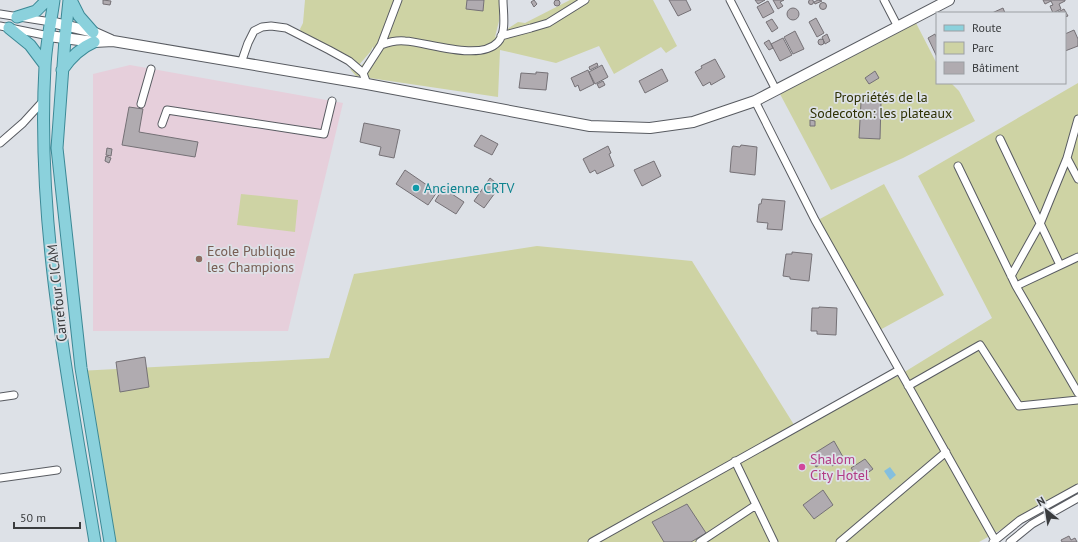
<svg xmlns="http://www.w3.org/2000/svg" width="1078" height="542" viewBox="0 0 1078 542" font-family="'PT Sans',sans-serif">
	<rect width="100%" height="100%" fill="#dde1e7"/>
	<!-- education -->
	<path fill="#e6cfdb" d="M130,65L343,103L288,331H93V74Z"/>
	<!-- green -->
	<path fill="#ced3a4" d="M305,0H500L499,21L495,37L518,22L525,23L570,0H653L677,46L666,53L661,47L614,74L599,46L556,63L500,50L498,97L356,76L350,69L360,67L373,53V46L376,39L371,51L358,66L350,64L302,35L300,29L303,23Z
		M916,23L937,64V83H951L959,91L975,121L903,158L831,190L780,94Z
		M1078,83V486L979,542H107L78,371L329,358L354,274L537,246L692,261L796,428L898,376L992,318L918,176Z
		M884,184L944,295L878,331L818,220Z
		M241,194L298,200L295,232L237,225Z"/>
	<!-- water -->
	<path fill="#84bfde" d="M890,467L896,475L890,480L884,471Z"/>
	<!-- building -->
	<path fill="#b0abb0" stroke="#757176" d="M808.5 2a2.5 2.5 0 1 1 5 0a2.5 2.5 0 1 1-5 0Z
		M103,0L111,1L110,5L103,4Z
		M467,0H484L483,11L466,9Z
		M534,0L537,4L534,7L531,2Z
		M669,0H686L691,10L678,16Z
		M755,0H765L758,4Z
		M773,0H784L780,2L783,6L778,9Z
		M818,0L822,1L815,4L814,2Z
		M1043,0H1065V1L1059,4L1061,9L1053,13L1050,6L1053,5L1051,1L1045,4Z
		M554 3a3 3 0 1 1 6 0a3 3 0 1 1-6 0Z
		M768,1L774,12L763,18L757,7Z
		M819.5 6a3.5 3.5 0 1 1 7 0a3.5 3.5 0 1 1-7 0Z
		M787 14a6 6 0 1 1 12 0a6 6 0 1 1-12 0Z
		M1003,8L1005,13H992Z
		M1064,9L1068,16L1065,17V13H1056Z
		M816,18L824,33L817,37L809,22Z
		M772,19L778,28L772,32L766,22Z
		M1074,30L1078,39V46L1065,51V34Z
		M795,31L804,49L793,54L784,37Z
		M827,34L830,41L825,44L822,37Z
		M935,34L937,39V57L928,38Z
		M783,38L792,55L780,61L771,44Z
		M818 42a3 3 0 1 1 6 0a3 3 0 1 1-6 0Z
		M769,40L773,48L769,50L764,43Z
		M715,59L725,77L711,85L710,82L703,86L695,72L702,68L701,66Z
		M597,63L598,66L590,70L589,67Z
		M602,65L608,77L595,84L589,72Z
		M662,69L668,81L645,93L639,81Z
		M588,70L594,84L580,91L578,85L575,87L571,78Z
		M875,71L879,78L869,84L865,78Z
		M536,72L548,73L546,90L519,88L521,73L536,74Z
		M603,81L605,85L599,88L597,84Z
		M861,102H881L880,139L859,138Z
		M129,107L143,109L139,132L198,142L195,157L122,145Z
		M810,120L815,121V126H810Z
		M364,123L400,130L394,158L379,155L381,147L360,142Z
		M481,135L498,144L492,155L474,146Z
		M741,145L757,147L755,175L730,172L732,148L733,146L740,147Z
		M608,146L611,153L609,154L614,166L597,174L595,170L590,173L583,159Z
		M107,148L112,149L111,156L106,155Z
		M106,156L111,158L109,163L105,161Z
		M654,161L661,176L642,186L634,170Z
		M405,170L437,192L428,205L396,184Z
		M490,178L500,186L484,208L474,201Z
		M443,188L464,202L456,214L435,201Z
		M762,199L785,201L782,230L767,229L768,223L757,222L759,204H761Z
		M792,252L812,254L809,281L790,279V277L783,276L786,254H792Z
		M819,307L837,308L836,335L817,334V331H811L812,308H819Z
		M145,357L149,387L120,392L116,362Z
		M834,441L843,457L836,461L837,463L832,466L828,460L816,467L810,456Z
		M865,459L873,469L859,479L851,468Z
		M823,490L833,505L814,519L803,505Z
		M687,504L706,533L691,542H664L652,522Z
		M1069,536L1071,540L1075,538L1077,542H1062L1061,540Z"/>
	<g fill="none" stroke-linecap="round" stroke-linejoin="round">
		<defs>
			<path id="street" d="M730,0L776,90
				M884,0L898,27
				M0,14L51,22
				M0,26L49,36
				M501,36L531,28L548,23L585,0
				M381,45L398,0
				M241,63L248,43L254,31L262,27L271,26L286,28L329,50L349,61L363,73L367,84
				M363,73L381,45C389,42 396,40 405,41C427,42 480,62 498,42C507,32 503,12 503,0
				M755,101L815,220L995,540
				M141,104L151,69
				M162,124L167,110L324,134L332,101
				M1000,139L1060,265
				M0,143L23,123L44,100
				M1067,158L1078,179
				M958,166L1016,286L1078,393
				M1011,276L1040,224L1067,158L1078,119
				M1016,286L1078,257
				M908,386L980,345L1019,406L1078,400
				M0,397L14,395
				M735,461L774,542
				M0,478L57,470
				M592,542L899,370
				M700,542L756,505
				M840,542L946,452
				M993,542L1020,520L1078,488
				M1010,542L1032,524L1078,498"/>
			<path id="secondary" d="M51,22L93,32L111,40
				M49,36L94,42L113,41L367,84L590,126L650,128L693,122L755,101L949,0"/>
			<path id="primary" d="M54,0C51,22 46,44 45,66C36,226 69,385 95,542
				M69,0L65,39L57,148L81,368L110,542
				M71,0L79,16L93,32
				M17,17L36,11L47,0
				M9,28L30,45L45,65
				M62,70C71,57 80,48 94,42"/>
		</defs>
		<!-- street casing -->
		<use href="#street" stroke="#585b61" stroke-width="9"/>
		<!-- secondary casing -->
		<use href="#secondary" stroke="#585b61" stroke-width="12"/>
		<!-- primary casing -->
		<use href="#primary" stroke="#3c8996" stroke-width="13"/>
		<!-- street -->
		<use href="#street" stroke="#fff" stroke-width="7"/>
		<!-- secondary -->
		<use href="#secondary" stroke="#fff" stroke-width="10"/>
		<!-- primary -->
		<use href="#primary" stroke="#8bd1dc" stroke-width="11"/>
	</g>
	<!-- markers -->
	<circle fill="#0f9aa8" stroke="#dde1e7" stroke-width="1.5" cx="416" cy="188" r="4"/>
	<circle fill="#8d6e63" stroke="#dde1e7" stroke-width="1.5" cx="199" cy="259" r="4"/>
	<circle fill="#d1479c" stroke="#dde1e7" stroke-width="1.5" cx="802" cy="467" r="4"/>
	<g text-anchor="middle" stroke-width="3.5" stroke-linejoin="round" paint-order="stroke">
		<!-- park labels -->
		<g font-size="14" fill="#2f3104" stroke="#dde1e7">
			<text x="881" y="102">Propriétés de la<tspan x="881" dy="16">Sodecoton: les plateaux</tspan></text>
		</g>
		<!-- culture labels -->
		<g font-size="14" fill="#0d838f" stroke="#dde1e7" text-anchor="start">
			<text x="424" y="193">Ancienne CRTV</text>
		</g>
		<!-- education labels -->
		<g font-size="14" fill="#785e54" stroke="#dde1e7" text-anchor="start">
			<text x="207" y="256">Ecole Publique<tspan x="207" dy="16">les Champions</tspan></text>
		</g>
		<!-- street labels -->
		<g font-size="14" fill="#3a3c3e" stroke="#dde1e7">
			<text transform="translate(57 293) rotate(-96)" y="5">Carrefour CICAM</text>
		</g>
		<!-- hotel labels -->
		<g font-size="14" fill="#b23c85" stroke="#dde1e7" text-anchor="start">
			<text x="810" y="464">Shalom<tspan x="810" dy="16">City Hotel</tspan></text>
		</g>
	</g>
	<!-- legend -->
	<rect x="936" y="12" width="130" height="72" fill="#dde1e7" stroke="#9c9fa3"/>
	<rect x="944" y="25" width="20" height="6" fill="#8bd1dc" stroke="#9c9fa3"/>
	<text x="972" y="32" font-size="12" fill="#3a3c3e">Route</text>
	<rect x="944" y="42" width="20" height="12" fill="#ced3a4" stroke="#9c9fa3"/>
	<text x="972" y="52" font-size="12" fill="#3a3c3e">Parc</text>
	<rect x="944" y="62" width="20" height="12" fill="#b0abb0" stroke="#9c9fa3"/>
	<text x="972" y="72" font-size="12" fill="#3a3c3e">Bâtiment</text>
	<!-- north arrow -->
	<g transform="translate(1046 510) rotate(330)" stroke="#dde1e7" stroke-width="3" paint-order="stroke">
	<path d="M0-3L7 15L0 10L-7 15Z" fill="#3a3c3e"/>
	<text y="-6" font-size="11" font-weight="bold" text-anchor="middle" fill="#3a3c3e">N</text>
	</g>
	<!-- scale -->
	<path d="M14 522v6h66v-6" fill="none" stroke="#3a3c3e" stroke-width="2"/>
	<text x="20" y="522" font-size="12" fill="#3a3c3e" stroke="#dde1e7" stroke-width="3" paint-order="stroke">50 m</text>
</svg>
